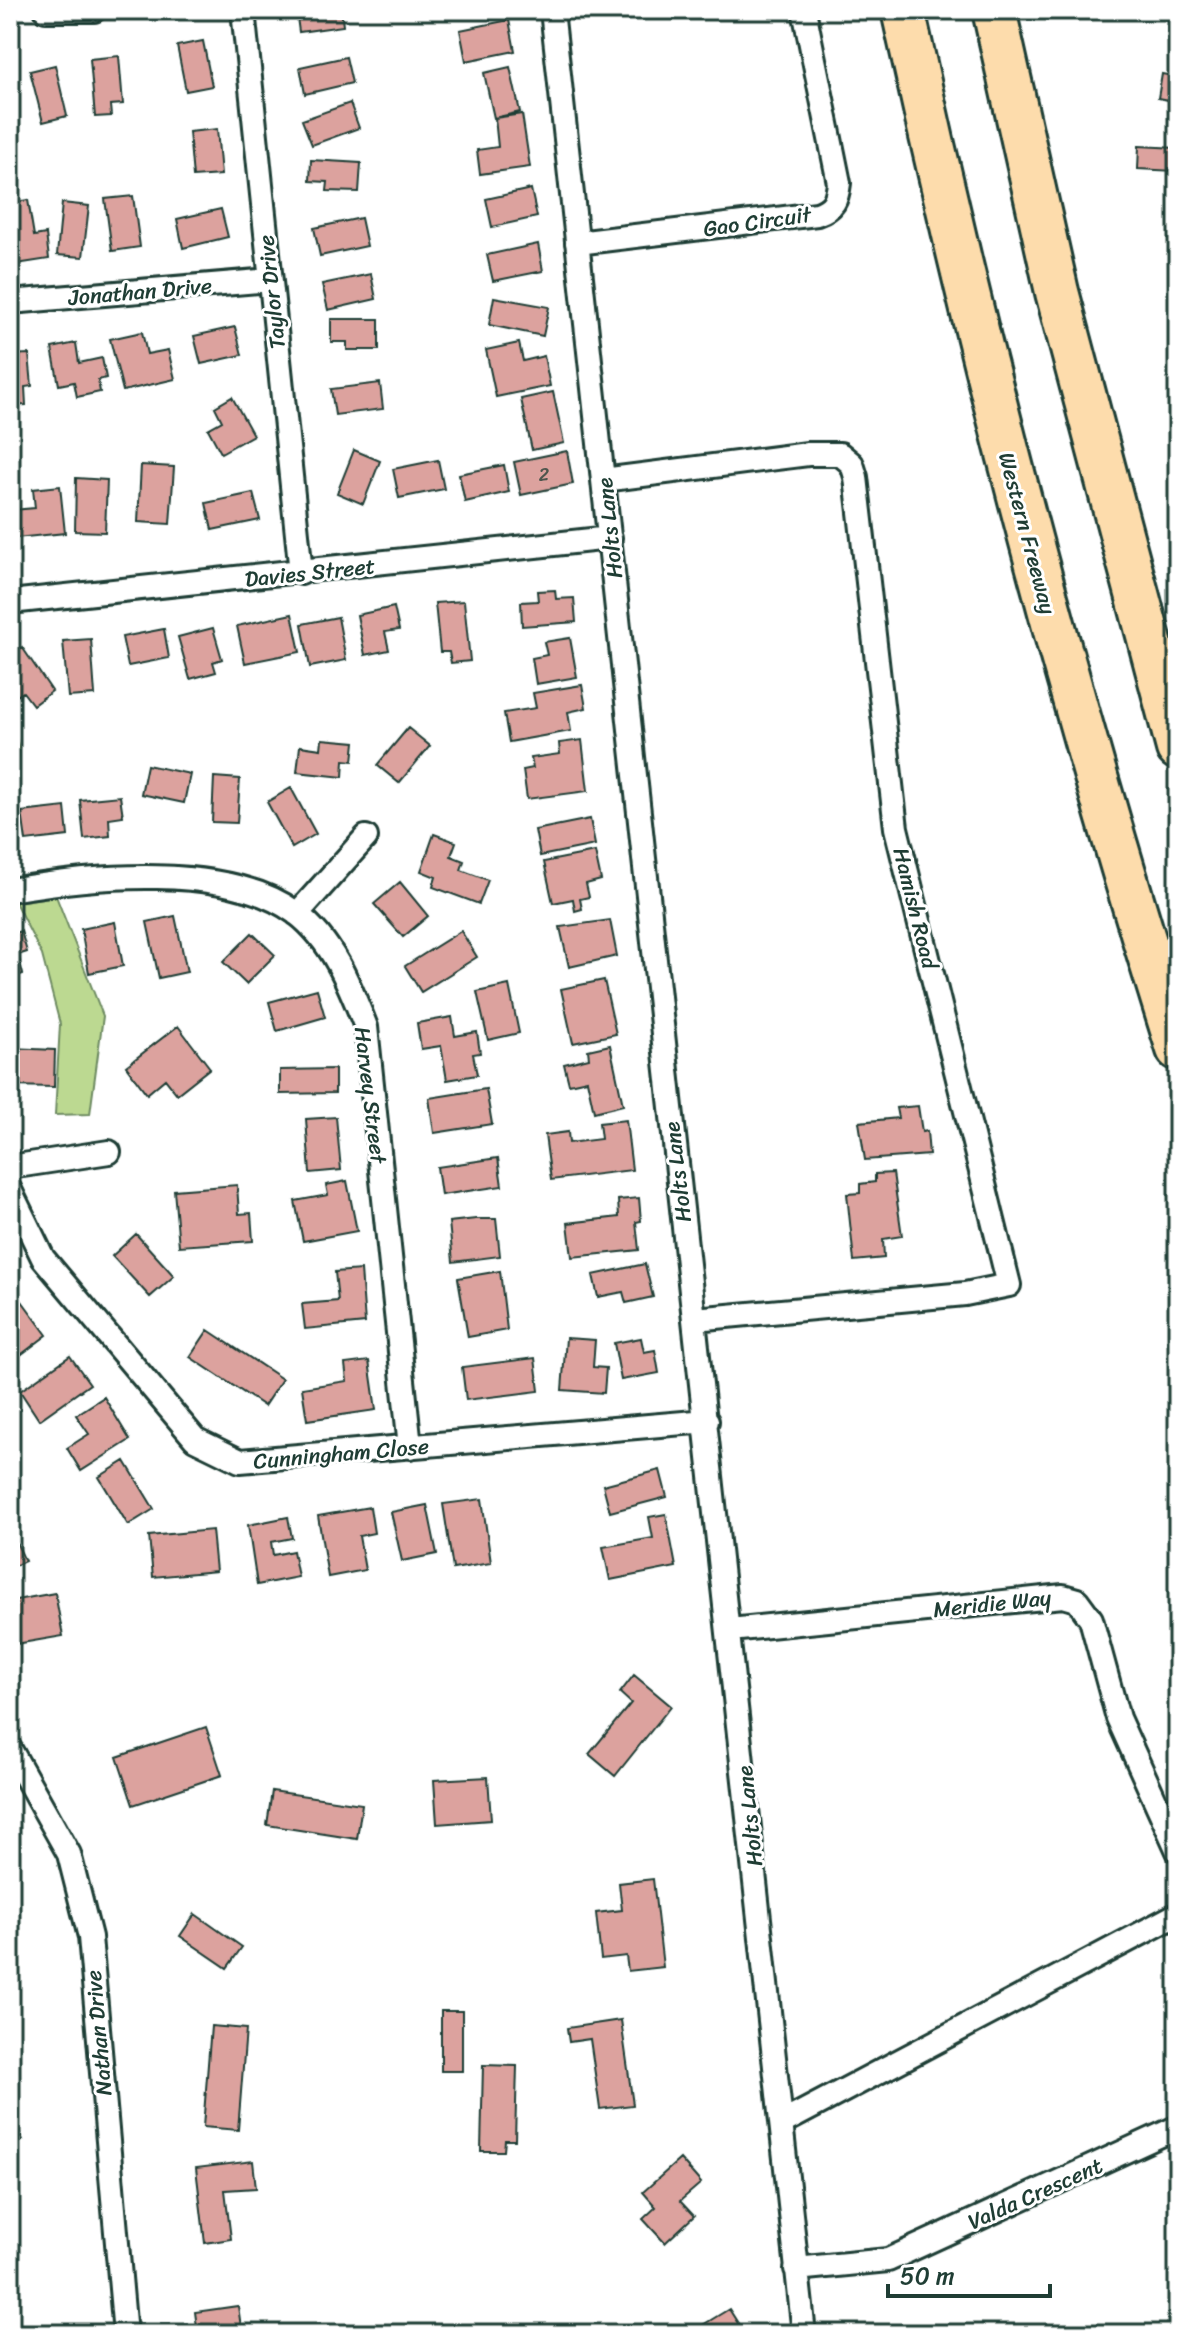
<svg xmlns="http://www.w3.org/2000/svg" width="1188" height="2344" viewBox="0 0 1188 2344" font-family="Sriracha,sans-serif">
	<rect width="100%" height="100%" fill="#fff"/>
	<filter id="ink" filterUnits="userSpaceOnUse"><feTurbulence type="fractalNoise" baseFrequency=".0125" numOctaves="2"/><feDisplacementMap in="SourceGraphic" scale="16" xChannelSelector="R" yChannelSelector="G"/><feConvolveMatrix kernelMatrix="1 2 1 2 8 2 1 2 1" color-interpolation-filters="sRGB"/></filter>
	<g filter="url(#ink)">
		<!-- green -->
		<path fill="#bcd991" stroke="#6e8b62" stroke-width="2" d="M10,715L19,749L10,864Z
			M56,896L103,1016L90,1114L55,1115L60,1024L42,955L15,902Z"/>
		<!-- building -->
		<path fill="#dca29e" stroke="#1f3d34" stroke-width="2" d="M296,10H341L343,26L299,32Z
			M509,20L515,51L466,61L460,30Z
			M203,41L212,86L186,91L177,46Z
			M119,56L123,104L110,105L111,116L95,117L90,59Z
			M346,57L352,83L305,94L300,67Z
			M55,65L67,116L43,122L30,71Z
			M510,67L520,112L494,118L484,73Z
			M1162,74L1178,77V102L1158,98Z
			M350,103L359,128L312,145L302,120Z
			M522,114L530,167L480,174L477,150L498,147L495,118Z
			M217,129L221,175L193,177L189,132Z
			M1139,146L1177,148L1175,171L1138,169Z
			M311,160L361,163L359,192L327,191L328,182L310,181Z
			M531,189L537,217L492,227L486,199Z
			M133,196L140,247L112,251L105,199Z
			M28,200L34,236L46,234L49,259L10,265V203Z
			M62,203L89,206L83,257L57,255Z
			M221,209L228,237L183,248L177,219Z
			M361,218L367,246L320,256L314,228Z
			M538,244L543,271L493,281L487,255Z
			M371,274L376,299L328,310L322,284Z
			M494,297L549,307L543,336L489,325Z
			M331,319H379V350H347V342H331Z
			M235,327L242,355L201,364L194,336Z
			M142,332L147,354L168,350L175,379L123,391L110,339Z
			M76,343L79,363L102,358L106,378L98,380L100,392L77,397L74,382L59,385L52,348Z
			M519,343L523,361L544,356L550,386L496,397L486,350Z
			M29,354L32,386L25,387L26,405L10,406V355Z
			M380,383L383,409L335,415L331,389Z
			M553,392L564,443L532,450L521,399Z
			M232,397L253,435L221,453L208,429L222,421L215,407Z
			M354,450L380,461L363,504L337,493Z
			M567,451L573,484L521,495L514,462Z
			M438,460L444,489L399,498L393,469Z
			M141,465L174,467L170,524L138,522Z
			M504,465L509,492L465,502L459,474Z
			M76,478L107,480L105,532L75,531Z
			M60,486L65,533L16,538L13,510L35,508L33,489Z
			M253,493L260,520L212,530L206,503Z
			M555,590L556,599L574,598L576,622L522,626L521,602L538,601L537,591Z
			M464,601L470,661L451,663L449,652H440L435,603Z
			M394,607L399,630L385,632L389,650L365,655L357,615Z
			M292,614L300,652L245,663L237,626Z
			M338,617L346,660L310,667L302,624Z
			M213,628L222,659L213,662L216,672L190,679L178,637Z
			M164,629L169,658L128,666L122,637Z
			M570,638L577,677L536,684L532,658L547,655L544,642Z
			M91,639L95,695L68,697L63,641Z
			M22,647L52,691L33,705L23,692L14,698L10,692V656Z
			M582,685L586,708L568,712L571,731L509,742L504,713L536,708L533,693Z
			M408,728L430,746L399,783L377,765Z
			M322,739L355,742L353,761L344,760L343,777L297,772L300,746L321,749Z
			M582,740L588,791L527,799L523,770L533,768L531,758L560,754L559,743Z
			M147,765L190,774L184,803L141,794Z
			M214,777L240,779L237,823L212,822Z
			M291,788L316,834L292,848L267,802Z
			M120,796L123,816L109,818L110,836L84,839L80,800Z
			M65,807L68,836L26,841L22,812Z
			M590,819L595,845L540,856L535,830Z
			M434,834L456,842L451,856L464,861L461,870L488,880L479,904L433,887L436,877L421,871Z
			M595,852L601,880L586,884L589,897L580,899L582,909L575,911L573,899L553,903L544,862Z
			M400,882L428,916L403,937L374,904Z
			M175,916L187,972L159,978L147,922Z
			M610,920L617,956L569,967L560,927Z
			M115,922L123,966L89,973L81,929Z
			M21,931L27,952L18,955L23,974L10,978V934Z
			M461,931L477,957L421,992L405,966Z
			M252,933L275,955L246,984L223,962Z
			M604,980L616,1034L573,1043L561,989Z
			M509,985L519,1033L488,1040L477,992Z
			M317,989L325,1017L277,1031L269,1002Z
			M452,1017L455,1036L477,1032L480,1053L473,1054L477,1075L447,1080L441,1046L421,1049L417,1023Z
			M178,1026L210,1068L177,1094L165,1079L147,1094L126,1066Z
			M610,1045L623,1105L594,1112L587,1080L569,1084L564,1064L589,1058L588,1050Z
			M10,1048L55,1050L54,1087L10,1086Z
			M335,1069V1093L280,1094V1070Z
			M486,1089L492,1124L434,1133L429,1098Z
			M918,1106L922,1132L927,1131L929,1155L865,1160L859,1122L898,1118L896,1108Z
			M336,1117L341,1170L310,1173L306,1119Z
			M626,1120L632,1170L551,1180L545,1135L568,1132L569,1143L601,1139L599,1123Z
			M498,1158L502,1186L441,1195L437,1167Z
			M893,1173L902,1236L883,1239L884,1258L854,1261L847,1194L860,1193V1184L875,1182V1174Z
			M347,1181L357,1231L303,1241L295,1201L328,1195L326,1185Z
			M237,1185L239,1214L251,1213L253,1241L179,1246L174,1190Z
			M639,1198L641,1221L636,1222L639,1250L572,1257L568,1223L619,1217L618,1200Z
			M476,1219H496L500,1256L453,1262L449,1222Z
			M136,1234L174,1276L150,1297L112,1256Z
			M645,1264L653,1297L626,1303L623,1292L598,1297L593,1275Z
			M361,1270L365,1323L305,1329L302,1304L338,1301L335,1272Z
			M500,1271L507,1330L468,1337L458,1278Z
			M11,1286L47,1335L10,1363V1286Z
			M208,1330L282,1379L264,1406L190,1357Z
			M566,1338L595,1340L593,1367L606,1368L604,1393L562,1390Z
			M641,1338L644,1352L655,1350L659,1373L621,1380L614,1343Z
			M70,1356L90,1384L39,1420L20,1391Z
			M535,1358L539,1391L466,1400L462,1367Z
			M369,1361L376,1410L307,1420L302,1388L347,1381L345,1364Z
			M104,1397L130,1440L81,1471L67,1448L89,1434L76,1415Z
			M125,1461L154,1509L128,1525L99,1477Z
			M660,1470L667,1497L610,1512L603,1485Z
			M482,1499L491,1563L453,1569L443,1504Z
			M427,1505L437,1554L402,1561L391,1512Z
			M370,1507L374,1533L359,1536L365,1570L328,1577L318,1516Z
			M666,1514L676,1567L610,1580L603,1547L653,1538L649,1517Z
			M288,1517L292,1538L271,1542L273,1555L293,1551L298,1577L257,1585L248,1525Z
			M212,1530L216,1571L153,1577L149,1536Z
			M13,1535L25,1561L10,1568V1536Z
			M55,1593L63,1636L10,1645V1601Z
			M634,1675L671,1706L615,1776L589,1754L631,1703L620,1693Z
			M206,1727L222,1775L133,1805L117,1757Z
			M488,1777L491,1820L437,1824L434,1780Z
			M272,1791L362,1804L357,1839L267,1825Z
			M653,1879L663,1967L628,1971L626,1956L601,1959L596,1913L622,1910L619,1883Z
			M195,1914L242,1947L227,1968L180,1936Z
			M441,2011H462V2071H441Z
			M621,2020L633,2105L600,2109L590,2039L569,2042L567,2028Z
			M211,2026L246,2029L238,2130L203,2127Z
			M483,2065L517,2066L515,2140H505L504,2151H481Z
			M10,2113L23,2140L10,2146Z
			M680,2159L701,2183L680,2201L694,2216L665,2243L643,2219L656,2207L643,2192Z
			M253,2161L256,2188L225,2190L231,2239L205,2243L196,2168Z
			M10,2257L16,2296L10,2297Z
			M238,2306L242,2334H198L195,2312Z
			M729,2309L739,2325L723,2334H688Z"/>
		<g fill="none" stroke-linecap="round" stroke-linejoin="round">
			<defs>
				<path id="street" d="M46,10H94
					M243,10L301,573
					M552,10L804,2334
					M577,243L817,214C834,208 837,200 839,183L804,10
					M10,302L270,280
					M603,480L808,454H840L852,464L856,477L896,828L1009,1285L965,1294L695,1319
					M10,602L610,538
					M10,890C91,876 227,862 296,913C333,941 350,986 366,1027L410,1447
					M297,914L366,837
					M10,1167L109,1152
					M10,1190L43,1258L195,1439L240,1461L707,1421
					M730,1630L1063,1596L1077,1600L1091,1619L1118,1718L1178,1851
					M10,1749L69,1854L90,1937L125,2334
					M782,2123L1178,1914
					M796,2269L888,2260L1178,2127"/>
				<path id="highway" d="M903,10C979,361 1070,706 1178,1049
					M994,10L1057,292L1178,748"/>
			</defs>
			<!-- street casing -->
			<use href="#street" stroke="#1f3d34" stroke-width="28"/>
			<!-- highway casing -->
			<use href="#highway" stroke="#1f3d34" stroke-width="48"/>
			<!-- street -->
			<use href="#street" stroke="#fff" stroke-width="22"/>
			<!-- highway -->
			<use href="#highway" stroke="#fddcac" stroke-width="42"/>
		</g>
	</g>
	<g text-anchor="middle" stroke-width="6" stroke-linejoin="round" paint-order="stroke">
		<!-- number labels -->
		<g font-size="18" fill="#4e564e">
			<text x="544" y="481">2</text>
		</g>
		<!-- street labels -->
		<g font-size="22" fill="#1f3d34" stroke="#fff">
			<text transform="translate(757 221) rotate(-8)" y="8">Gao Circuit</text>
			<text transform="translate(140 291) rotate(-5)" y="8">Jonathan Drive</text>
			<text transform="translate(271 292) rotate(-96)" y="8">Taylor Drive</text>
			<text transform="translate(609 528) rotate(-96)" y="8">Holts Lane</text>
			<text transform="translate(1028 533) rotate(75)" y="8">Western Freeway</text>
			<text transform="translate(310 572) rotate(-6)" y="8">Davies Street</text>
			<text transform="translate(916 908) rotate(76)" y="8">Hamish Road</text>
			<text transform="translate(371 1095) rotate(83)" y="8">Harvey Street</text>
			<text transform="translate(677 1172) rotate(-97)" y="8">Holts Lane</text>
			<text transform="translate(341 1453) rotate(-5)" y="8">Cunningham Close</text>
			<text transform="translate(992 1603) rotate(-6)" y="8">Meridie Way</text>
			<text transform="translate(749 1816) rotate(-96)" y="8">Holts Lane</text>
			<text transform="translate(98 2033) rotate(-95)" y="8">Nathan Drive</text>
			<text transform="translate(1035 2193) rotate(-24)" y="8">Valda Crescent</text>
		</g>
	</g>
	<!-- margin -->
	<rect width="1188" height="2344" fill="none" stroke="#fff" stroke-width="40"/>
	<rect x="20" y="20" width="1148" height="2304" fill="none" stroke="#1f3d34" stroke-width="3" filter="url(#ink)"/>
	<!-- scale -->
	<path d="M888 2284v12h162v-12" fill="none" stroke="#1f3d34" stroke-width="4"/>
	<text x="900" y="2284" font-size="24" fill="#1f3d34" stroke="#ffffff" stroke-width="6" paint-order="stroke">50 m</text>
</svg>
